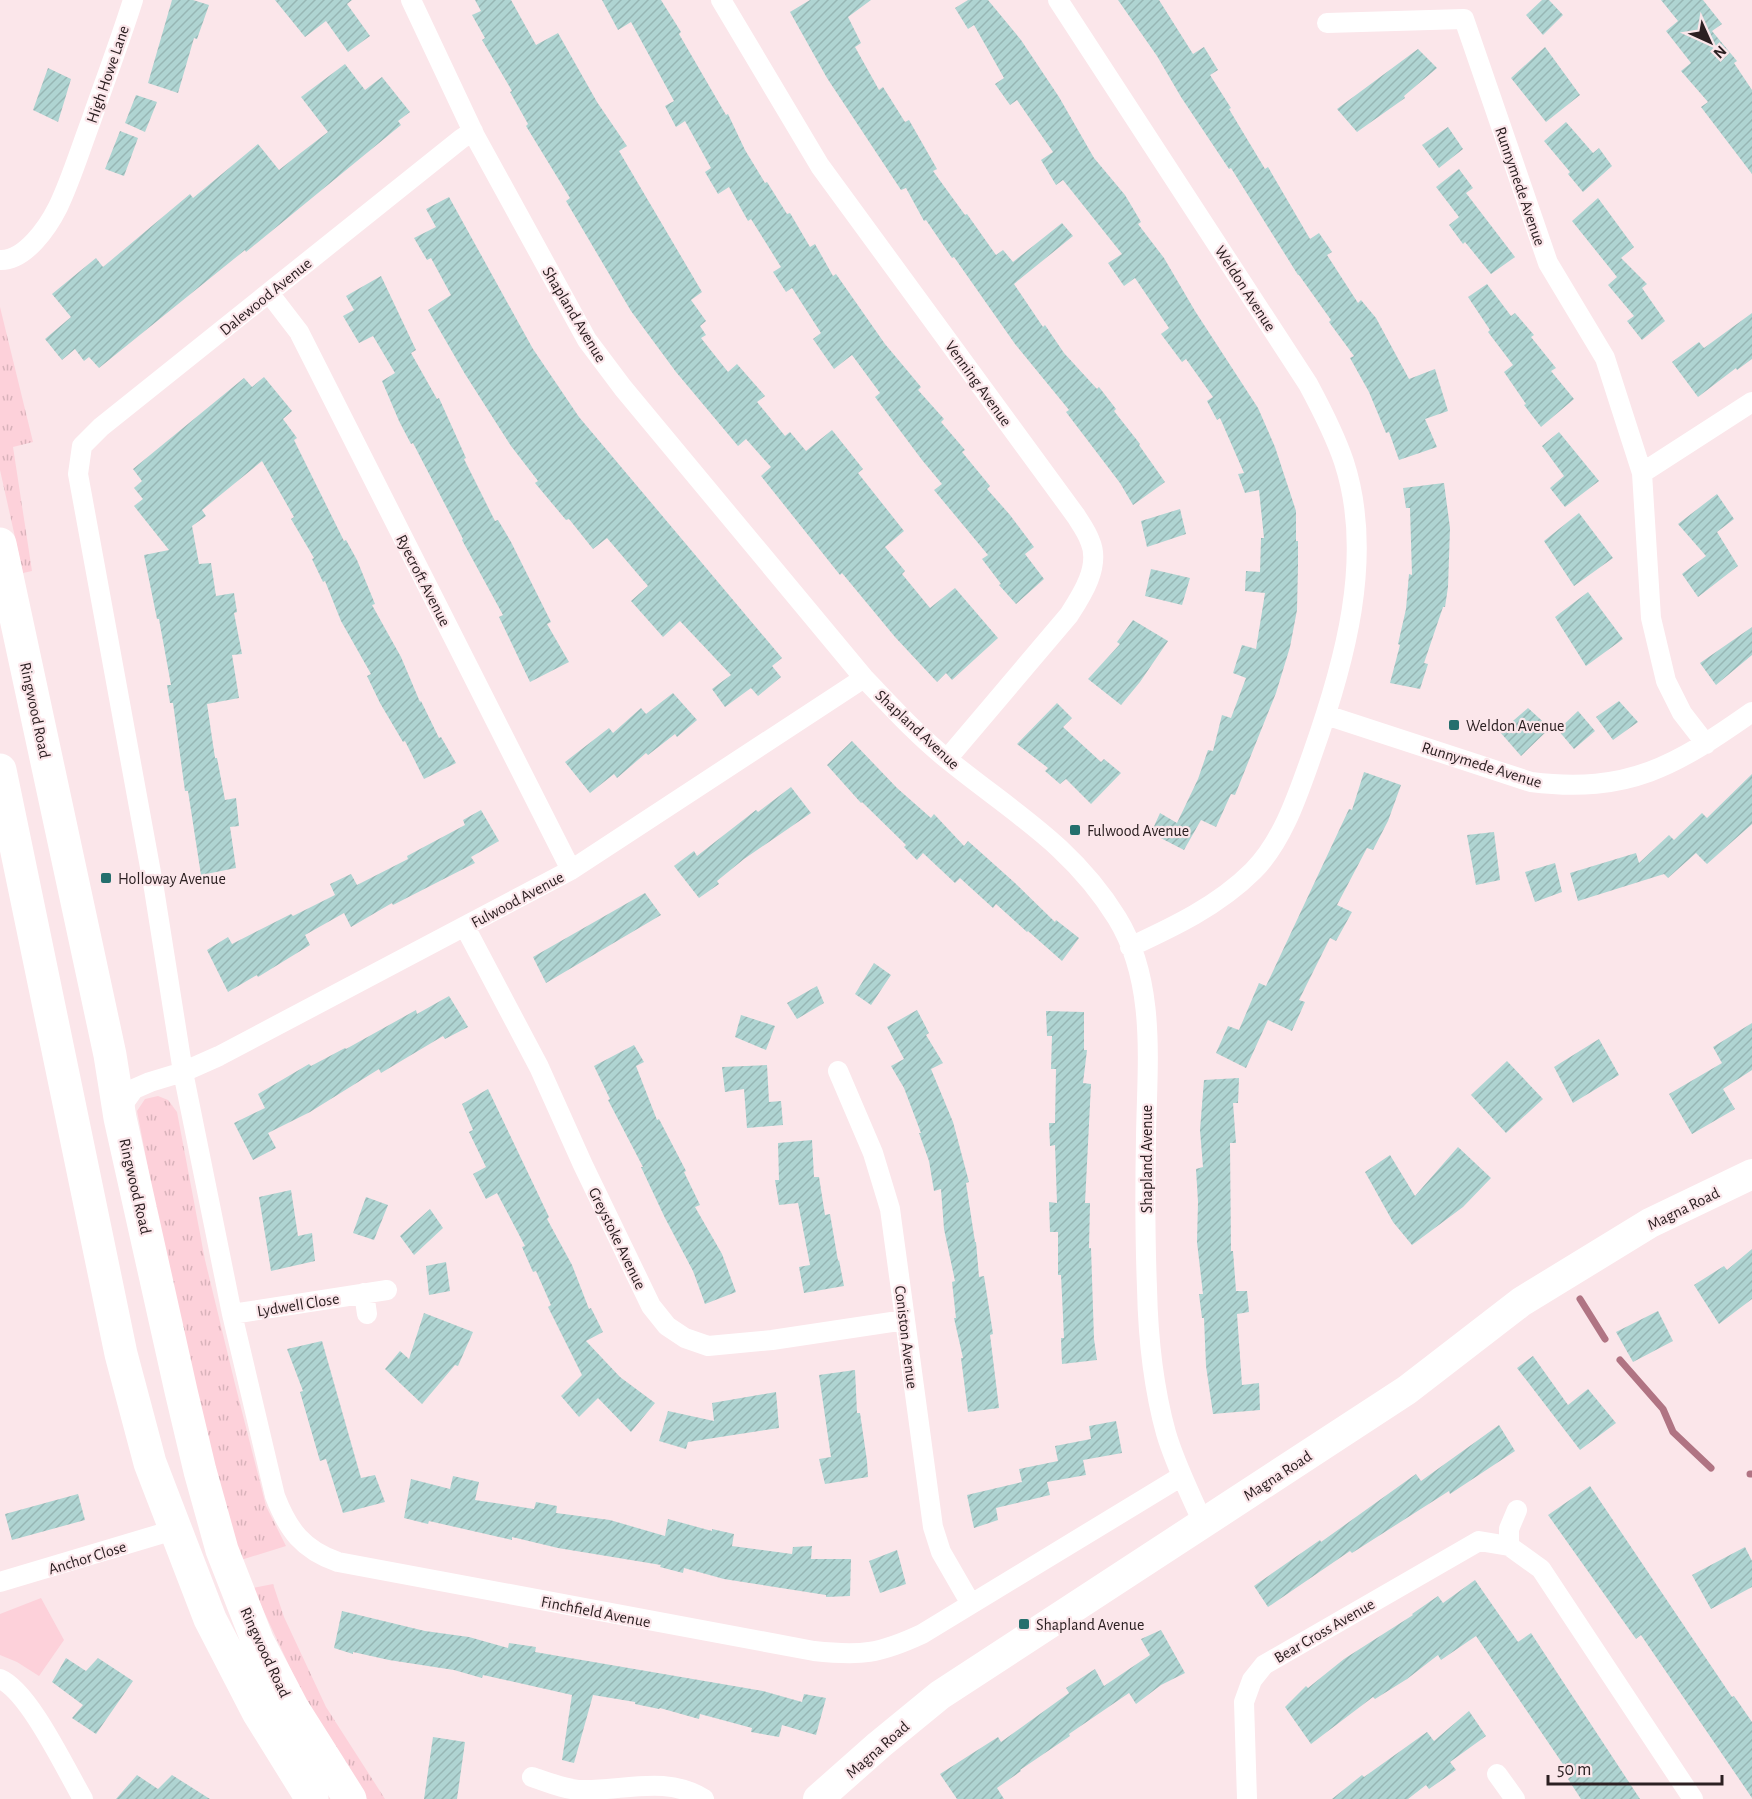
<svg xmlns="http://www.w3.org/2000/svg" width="1752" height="1799" viewBox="0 0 1752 1799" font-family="'Alegreya Sans',sans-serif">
	<defs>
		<pattern id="grass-tufts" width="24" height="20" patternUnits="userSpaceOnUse" patternTransform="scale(1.5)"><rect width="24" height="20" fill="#fdd1da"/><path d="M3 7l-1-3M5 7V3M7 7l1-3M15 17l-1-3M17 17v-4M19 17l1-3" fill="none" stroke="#d9b3bb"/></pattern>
		<pattern id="building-hatch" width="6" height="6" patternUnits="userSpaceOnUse" patternTransform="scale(1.5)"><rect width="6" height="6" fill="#afd4d2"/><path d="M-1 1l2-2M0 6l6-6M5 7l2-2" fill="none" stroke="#97b6b4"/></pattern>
	</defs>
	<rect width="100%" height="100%" fill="#fbe6ea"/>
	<!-- grass -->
	<path fill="url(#grass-tufts)" d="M0,307L33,442L13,447L32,571L23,573L0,470Z
		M158,1096L168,1100L177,1112L205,1260L235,1384L266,1506L286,1546L241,1560L229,1525L164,1251L137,1111L145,1099Z
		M273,1584L284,1617L326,1707L385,1799H367L306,1702L253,1588Z"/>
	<!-- green -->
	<path fill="#fdd1da" d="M41,1598L64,1640L39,1676L17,1662L0,1655V1614Z"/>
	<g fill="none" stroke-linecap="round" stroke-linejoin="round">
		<!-- stream -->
		<path stroke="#b07483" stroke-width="7" d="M1580,1299L1605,1339
			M1620,1360L1663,1409L1673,1432L1711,1468
			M1750,1474H1752"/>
	</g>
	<!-- building -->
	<path fill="url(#building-hatch)" d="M172,0H193L209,5L197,39L194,38L178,93L148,83Z
		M275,0H352L347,4L370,36L348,52L326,21L305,37Z
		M475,0H511L536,45L558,33L597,102L627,146L619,151L702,292L691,300L706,321L700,326L706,335L701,338L728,372L737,364L765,396L757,402L785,436L790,432L806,451L832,430L863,469L858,473L904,531L885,547L905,571L902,574L930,608L955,588L998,638L952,680L946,673L937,682L895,637L842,573L840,575L761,476L771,467L746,439L738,446L676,372L631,311L566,201L570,198L526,126L528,124L510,92L512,91L482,40L485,38L472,15L481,11Z
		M602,0H661L681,32L679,34L726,115L728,114L745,150L765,183L767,182L787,214L790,213L810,247L815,244L833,276L836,274L885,344L921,387L918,390L944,419L941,422L965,450L962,452L990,486L987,489L1010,515L1034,547L1025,554L1044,579L1016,604L999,585L1001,584L982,559L988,555L934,490L942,484L922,460L875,397L880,393L852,355L834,369L813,339L821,333L792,288L786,292L773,272L781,267L751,219L748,221L729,187L718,194L705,172L711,168L685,121L676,127L665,106L674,101L631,22L618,30Z
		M810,0H871L848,17L861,43L855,47L879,90L883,87L905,122L909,120L937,169L933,171L965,215L967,214L996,255L1003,250L1013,262L1062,223L1073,236L1014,284L1043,327L1045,325L1064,353L1097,389L1099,387L1116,409L1114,411L1140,444L1139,445L1165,482L1133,505L1120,483L1066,412L1069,410L1015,344L954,257L952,258L926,220L924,221L906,188L901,190L827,78L790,12Z
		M968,0H988L1021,40L1059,97L1094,158L1125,195L1141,222L1138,224L1164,258L1195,311L1258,408L1275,447L1296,511V541H1298V565L1297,610L1290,647L1276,693L1235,795L1231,794L1216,827L1201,820L1184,850L1151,833L1160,813L1177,823L1198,779L1208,750L1213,751L1222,715L1231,718L1246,678L1233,673L1242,645L1256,649L1265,593L1245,591L1246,571L1260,572L1261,538H1264L1259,490L1245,493L1238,474L1244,473L1220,418L1217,420L1207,401L1213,397L1186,359L1182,362L1161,334L1169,328L1135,278L1124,286L1108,263L1122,254L1063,180L1056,185L1041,160L1053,152L1017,100L1010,105L995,84L1004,78L974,25L968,29L955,8Z
		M1118,0H1159L1193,54L1204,47L1218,70L1210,75L1231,108L1229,109L1265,169L1268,167L1310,239L1319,233L1332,252L1327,255L1358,303L1361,300L1376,318L1409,379L1435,369L1448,411L1425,419L1437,447L1399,460L1389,432L1386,433L1369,392L1350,358L1354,356L1329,322L1331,320L1299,275H1298L1231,168L1229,169L1181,97L1157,56Z
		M1542,0H1549L1563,15L1543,35L1526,15Z
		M1661,0H1703L1722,24L1712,31L1737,61L1734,63L1752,90V174L1701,107L1708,102L1681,71L1691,63L1666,31L1678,21Z
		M1545,47L1580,95L1546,122L1511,78Z
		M1418,49L1437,68L1404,96L1405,98L1357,132L1337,109Z
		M345,64L365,90L382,77L410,112L398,121L401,125L246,252L245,250L99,368L89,357L84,361L75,349L62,360L45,339L71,317L52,294L96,258L103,267L190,194L193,198L258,144L279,170L298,155L328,132L301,97Z
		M48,68L71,79L58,122L33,110Z
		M136,95L157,102L145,132L125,123Z
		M1566,122L1593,153L1599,148L1612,166L1583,192L1568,174L1570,172L1544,141Z
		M1448,127L1463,149L1439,168L1422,145Z
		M120,131L138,138L124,176L105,169Z
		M1459,169L1473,188L1466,193L1515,257L1491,274L1465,242L1463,244L1449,225L1459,217L1436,187Z
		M449,197L533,349L579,417L782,658L772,666L781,677L758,696L751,688L725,707L712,689L731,675L680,621L663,637L631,601L648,586L607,538L593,549L569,519L566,520L535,483L538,481L511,446L465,374L428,310L451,295L431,258L427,260L414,238L436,227L426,209Z
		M1598,198L1634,247L1621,258L1647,284L1642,288L1665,321L1642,340L1627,321L1634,316L1608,285L1617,277L1572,221Z
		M381,276L416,350L411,353L437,399L439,398L466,458L464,459L495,521L498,520L511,542L551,622L547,624L569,662L530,682L499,617L503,615L462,540L463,539L413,443L411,444L399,421L382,381L395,373L373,336L359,343L343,316L354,310L346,296Z
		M1487,284L1511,316L1515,313L1534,335L1531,337L1556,368L1551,371L1574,399L1541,427L1524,405L1526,404L1504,372L1513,365L1488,332L1490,330L1468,297Z
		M1752,313V359L1737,370L1736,368L1698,397L1672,362L1699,342L1704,348Z
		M264,377L292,411L283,419L297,438L294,440L344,541L346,540L357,560L375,604L372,605L401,657L420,702L421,701L439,738L441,737L456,763L424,779L405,741L403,742L380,703L367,676L371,674L341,621L325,581L323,582L312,559L314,558L291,519L294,517L262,461L202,510L206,516L192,526L199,564L211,563L216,596L234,593L237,612L234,613L242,654L232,655L239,698L207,704L215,758H217L225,800L236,798L239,826L230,827L236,868L201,875L188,791H185L173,703H170L167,685H171L159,619H157L144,555L169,550L134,506L143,499L134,488L142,481L133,469L244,378L252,387Z
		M1559,432L1599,481L1565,507L1550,488L1564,476L1542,446Z
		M1444,483L1450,528L1448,587L1445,607H1443L1424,663L1428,664L1420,689L1390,683L1400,645L1398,644L1406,609L1409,574L1412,575L1410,508H1406L1403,488Z
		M1717,494L1734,519L1717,532L1738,566L1698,597L1682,574L1706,556L1678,524Z
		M1180,509L1186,534L1147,547L1141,521Z
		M1579,513L1613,558L1574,586L1544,541Z
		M1151,569L1190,578L1182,605L1145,596Z
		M1588,592L1623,639L1586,666L1555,617Z
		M1133,620L1168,641L1140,682L1121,705L1088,679L1120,644L1117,642Z
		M1752,627V655L1716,685L1700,663Z
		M673,693L697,720L677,737L675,734L648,755L646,753L617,778L614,774L590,793L565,762L609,728L613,733L641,708L646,714Z
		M1619,701L1638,722L1613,740L1596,717Z
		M1057,703L1072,718L1063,727L1101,762L1104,759L1121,773L1091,804L1066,779L1060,784L1045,771L1048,768L1017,744Z
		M1528,708L1550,728L1521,756L1500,732Z
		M1578,711L1595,731L1574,749L1558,730Z
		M852,741L897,788L931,818L934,814L964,846L968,841L1015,883L1055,922L1056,920L1079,938L1062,961L1028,931L1027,932L996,904L993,908L960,878L955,883L923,853L917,860L904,847L906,845L862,802L861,803L827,765Z
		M1364,772L1401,785L1388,821L1373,850L1367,848L1337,905L1352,912L1336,941L1330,938L1299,1000L1305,1002L1292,1031L1268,1020L1246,1068L1216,1053L1228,1026L1239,1030L1259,983L1266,986L1349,809L1352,810Z
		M1752,774V824L1707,864L1696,853L1668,878L1664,874L1578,901L1570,873L1636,853L1639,863L1669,835L1674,840L1702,813L1707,818Z
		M791,787L811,813L744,859L717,881L719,884L699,898L674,866L694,851L697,856L756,810L758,812Z
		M481,810L499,841L471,857L475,863L393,905L392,903L351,927L344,913L305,935L310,945L258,977L257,975L228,992L207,950L228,937L232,944L291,914L293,916L335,895L330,884L351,874L357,885L408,859L407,856L465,825L463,820Z
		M1494,832L1500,880L1476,885L1467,835Z
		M1555,863L1562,892L1535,902L1525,872Z
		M645,893L661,915L546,983L533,957Z
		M874,963L891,975L871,1005L855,994Z
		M817,986L824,1003L797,1019L787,1003Z
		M449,996L468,1027L445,1039L443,1036L381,1073L379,1069L310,1112L268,1133L276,1148L253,1160L234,1123L265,1108L258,1094L309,1064L311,1066L345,1048L346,1049L416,1010L417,1014Z
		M917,1010L929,1033L926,1035L943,1063L931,1069L953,1122L969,1182L966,1183L975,1242H976L979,1277L984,1276L993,1334L990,1335L999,1408L968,1412L961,1358H963L954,1318H956L952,1282L955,1281L944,1229L941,1189L934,1191L929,1161L919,1133H921L904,1088L891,1066L904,1059L887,1027Z
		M1046,1011L1084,1012V1050H1087L1083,1083L1091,1084L1085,1203H1090L1089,1248H1091L1094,1339L1097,1360L1062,1364L1061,1338H1064L1061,1275H1058V1232H1050L1049,1202L1057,1203L1055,1145L1050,1146L1049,1123H1055L1056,1069H1051L1052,1036H1047Z
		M741,1015L775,1026L766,1050L735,1037Z
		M1752,1023V1070L1723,1089L1735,1109L1692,1134L1669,1094L1722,1063L1713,1047Z
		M1599,1039L1619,1075L1573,1103L1554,1067Z
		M634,1045L644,1062L636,1066L657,1120L659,1119L686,1171L684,1172L700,1205L695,1207L722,1254L736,1292L705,1304L693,1271L665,1218L641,1167H643L608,1100L610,1099L594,1066Z
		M1507,1061L1543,1099L1506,1133L1471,1095Z
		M767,1065L769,1102L781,1101L783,1125L747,1128L744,1089L725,1092L722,1067Z
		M1239,1078L1238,1103H1233L1236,1143H1230L1231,1251H1233L1236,1291H1247L1249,1312L1237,1314L1242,1385L1259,1383L1260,1410L1213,1414L1206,1366L1204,1318H1202L1199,1294H1203L1197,1242L1198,1202L1196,1169L1203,1167L1200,1130L1204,1080Z
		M488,1089L549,1217L547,1219L572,1265L589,1309L591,1308L603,1332L586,1341L620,1377L655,1403L631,1432L598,1398L579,1417L561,1396L582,1375L548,1307L551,1305L536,1271L533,1272L522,1247L525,1246L497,1193L486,1199L473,1174L486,1167L469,1132L473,1130L462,1104Z
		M812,1140L814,1177H819L825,1215L830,1214L838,1261L839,1260L844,1286L804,1293L799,1267L810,1265L798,1203L779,1205L775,1180H779L778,1143Z
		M1458,1147L1491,1178L1463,1207L1412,1245L1393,1222L1365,1172L1390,1155L1415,1196Z
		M291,1190L298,1236L312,1233L315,1261L271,1271L259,1197Z
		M366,1197L388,1205L374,1240L353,1233Z
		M430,1209L443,1228L414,1255L400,1236Z
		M1752,1249V1299L1719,1324L1694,1285L1724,1266L1727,1270Z
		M446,1262L450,1291L429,1295L426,1266Z
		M1658,1311L1673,1341L1633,1362L1616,1332Z
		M424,1313L473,1332L458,1366L455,1365L422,1404L385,1369L400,1351L409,1359Z
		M322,1341L361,1478L375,1475L385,1502L343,1513L326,1459L320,1461L300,1392L303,1391L287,1349Z
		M1533,1356L1568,1405L1588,1389L1616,1423L1580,1450L1517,1368Z
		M855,1370L857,1413H860L867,1461L868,1477L825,1484L819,1459L831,1457L819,1375Z
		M776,1392L779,1428L688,1442L686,1449L659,1441L668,1411L714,1421L712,1403Z
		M1116,1421L1122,1453L1083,1460L1086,1475L1047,1482L1050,1495L996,1508L998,1520L974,1528L967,1495L1022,1482L1019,1469L1058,1461L1055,1446L1091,1439L1089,1426Z
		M1499,1425L1515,1451L1450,1494L1449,1491L1352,1553L1350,1551L1268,1607L1254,1586L1320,1540L1321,1542L1416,1474L1421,1481Z
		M453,1476L479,1482L475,1500L534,1509L536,1502L557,1506L556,1513L610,1520L665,1536L668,1519L712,1531V1529L734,1534L732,1546L792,1554L793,1547L812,1546L811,1559H851L850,1596L826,1597V1595L724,1579L684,1568L683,1573L660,1567L661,1565L558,1548L512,1537V1540L429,1521L428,1524L404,1518L411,1479L450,1489Z
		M1590,1486L1732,1697L1734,1696L1752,1722V1798L1641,1635L1636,1639L1548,1515Z
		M78,1494L85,1520L12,1540L5,1514Z
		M1745,1547L1752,1561V1587L1711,1609L1692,1575Z
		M897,1550L906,1584L880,1593L869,1561Z
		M1475,1580L1518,1642L1531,1633L1640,1799H1581L1568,1779L1571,1776L1476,1636L1441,1660L1438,1655L1407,1679L1375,1699L1373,1697L1311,1744L1285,1707L1306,1686L1308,1688L1344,1659L1413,1615L1412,1614L1438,1596L1443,1603Z
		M342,1611L425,1631L469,1637L508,1648L509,1643L536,1647L535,1652L763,1691L802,1702L804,1694L826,1698L816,1735L782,1725L779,1737L751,1732L752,1728L700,1714L699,1719L660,1708L659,1709L635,1704V1702L593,1695L574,1763L562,1760L572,1695L483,1675L482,1678L454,1670L389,1660L353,1652V1654L334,1648Z
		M1161,1630L1185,1673L1161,1685L1136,1704L1129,1693L1069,1734L1070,1736L1020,1770L1021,1771L997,1788L1004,1799H957L940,1774L998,1737L1001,1742L1069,1693L1066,1688L1095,1669L1104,1686L1150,1655L1141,1639Z
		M66,1658L86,1671L98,1658L133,1681L96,1734L72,1718L83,1705L52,1682Z
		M1469,1711L1486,1736L1450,1762L1456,1770L1429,1789L1426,1785L1408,1799H1332L1362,1775L1364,1777L1427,1732L1434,1741Z
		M433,1737L465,1742L457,1799H424Z
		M137,1775L158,1789L172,1775L210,1799H116Z"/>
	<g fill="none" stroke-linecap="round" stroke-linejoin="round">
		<!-- street -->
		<path stroke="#fff" stroke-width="20" d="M411,0L475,136L587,340L623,388L864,678C891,706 917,735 947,759C1012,812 1072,845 1117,918C1157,983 1147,1065 1146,1137C1145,1188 1145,1238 1147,1288C1148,1336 1153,1386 1166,1433C1175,1464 1190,1493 1203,1523
			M721,0L820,166L1076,516C1081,524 1087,532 1090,541C1101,566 1082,595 1069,615L947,759
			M1058,0L1308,384C1322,410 1335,435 1344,462C1375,557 1344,665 1312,755C1298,794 1283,841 1253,871C1218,906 1173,927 1130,947
			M1327,23L1464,19L1548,263L1605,358L1642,473L1651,618L1666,681L1682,713L1706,744
			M473,131L461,139L101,427L82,446L78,474L154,889L183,1072L232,1314L275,1496C288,1530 303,1550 338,1562L814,1651C861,1656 879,1654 922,1634L1182,1476
			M0,260C25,261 48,227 58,207C71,180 80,150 91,121C105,81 120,41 133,0
			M269,293L299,332L571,870
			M1642,473L1752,402
			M1326,715L1531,782C1629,794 1675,766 1752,712
			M465,927L539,1067L583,1165L651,1306L667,1326L685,1338L708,1346L772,1340L905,1320
			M838,1071L873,1153L890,1209L933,1527L941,1552L971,1604
			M122,1113L124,1103L134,1089L150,1082L183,1072L219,1056L571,870L864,678
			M364,1293L367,1314
			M232,1314L387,1290
			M1509,1546V1529L1517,1510
			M0,1582L174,1530
			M0,1679C29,1691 66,1770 83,1799
			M1497,1774L1515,1799
			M532,1777C547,1782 566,1790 582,1790C623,1791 667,1775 704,1799
			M1247,1799L1244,1702L1252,1680L1264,1665L1479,1541L1509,1546L1541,1569L1693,1799"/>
		<!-- primary -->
		<path stroke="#fff" stroke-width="30" d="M818,1799L879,1745L940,1695L1407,1390L1521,1302L1650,1223L1752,1174"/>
		<!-- highway -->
		<path stroke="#fff" stroke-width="33" d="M0,544L110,1055L120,1118L181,1391L200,1471L222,1550L258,1642L292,1707L350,1799
			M0,770L121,1354L150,1463L210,1619L258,1712L312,1799"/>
	</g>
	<!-- markers -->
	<g fill="#246f6d" stroke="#fbe6ea" stroke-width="2">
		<rect x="1448" y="719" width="12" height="12" rx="3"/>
		<rect x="1069" y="824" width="12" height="12" rx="3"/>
		<rect x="100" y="872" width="12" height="12" rx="3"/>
		<rect x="1018" y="1618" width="12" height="12" rx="3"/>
	</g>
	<g text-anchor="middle" stroke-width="4.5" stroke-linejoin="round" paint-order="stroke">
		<!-- street labels -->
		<g font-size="16" fill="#2c2022" stroke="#fbe6ea">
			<text transform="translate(107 74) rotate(-71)" y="6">High Howe Lane</text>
			<text transform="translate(1521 186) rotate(71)" y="6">Runnymede Avenue</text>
			<text transform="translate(1246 288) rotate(57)" y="6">Weldon Avenue</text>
			<text transform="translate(265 296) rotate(-39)" y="6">Dalewood Avenue</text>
			<text transform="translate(575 314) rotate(59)" y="6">Shapland Avenue</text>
			<text transform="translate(979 383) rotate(54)" y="6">Venning Avenue</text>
			<text transform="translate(424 580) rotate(63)" y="6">Ryecroft Avenue</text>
			<text transform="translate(36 710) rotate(78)" y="6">Ringwood Road</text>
			<text transform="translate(918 729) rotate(43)" y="6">Shapland Avenue</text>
			<text transform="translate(1482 764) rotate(17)" y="6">Runnymede Avenue</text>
			<text transform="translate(517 899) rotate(-28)" y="6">Fulwood Avenue</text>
			<text transform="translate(1146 1159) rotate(-90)" y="6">Shapland Avenue</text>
			<text transform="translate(136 1186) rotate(77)" y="6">Ringwood Road</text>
			<text transform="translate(1683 1208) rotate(-26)" y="6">Magna Road</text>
			<text transform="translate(618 1238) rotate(64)" y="6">Greystoke Avenue</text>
			<text transform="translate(298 1304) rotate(-9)" y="6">Lydwell Close</text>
			<text transform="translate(907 1337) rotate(83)" y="6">Coniston Avenue</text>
			<text transform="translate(1277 1475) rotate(-33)" y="6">Magna Road</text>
			<text transform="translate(87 1557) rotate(-17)" y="6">Anchor Close</text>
			<text transform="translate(596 1611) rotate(11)" y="6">Finchfield Avenue</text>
			<text transform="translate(1324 1630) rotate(-30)" y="6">Bear Cross Avenue</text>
			<text transform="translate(266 1652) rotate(65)" y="6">Ringwood Road</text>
			<text transform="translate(877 1749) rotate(-41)" y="6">Magna Road</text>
		</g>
		<!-- poi labels -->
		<g font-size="16" fill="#2c2022" stroke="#fbe6ea" text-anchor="start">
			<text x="1466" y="731">Weldon Avenue</text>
			<text x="1087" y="836">Fulwood Avenue</text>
			<text x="118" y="884">Holloway Avenue</text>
			<text x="1036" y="1630">Shapland Avenue</text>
		</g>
	</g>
	<!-- north arrow -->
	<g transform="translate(1710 42) rotate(135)" stroke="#fbe6ea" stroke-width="4.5" paint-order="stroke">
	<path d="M0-4.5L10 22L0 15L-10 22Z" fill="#2c2022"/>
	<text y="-9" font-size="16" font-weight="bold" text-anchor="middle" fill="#2c2022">N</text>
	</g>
	<!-- scale -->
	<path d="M1548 1775v9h174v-9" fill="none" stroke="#2c2022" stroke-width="3"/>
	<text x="1557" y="1775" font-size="18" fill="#2c2022" stroke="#fbe6ea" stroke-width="4.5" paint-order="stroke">50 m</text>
</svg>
